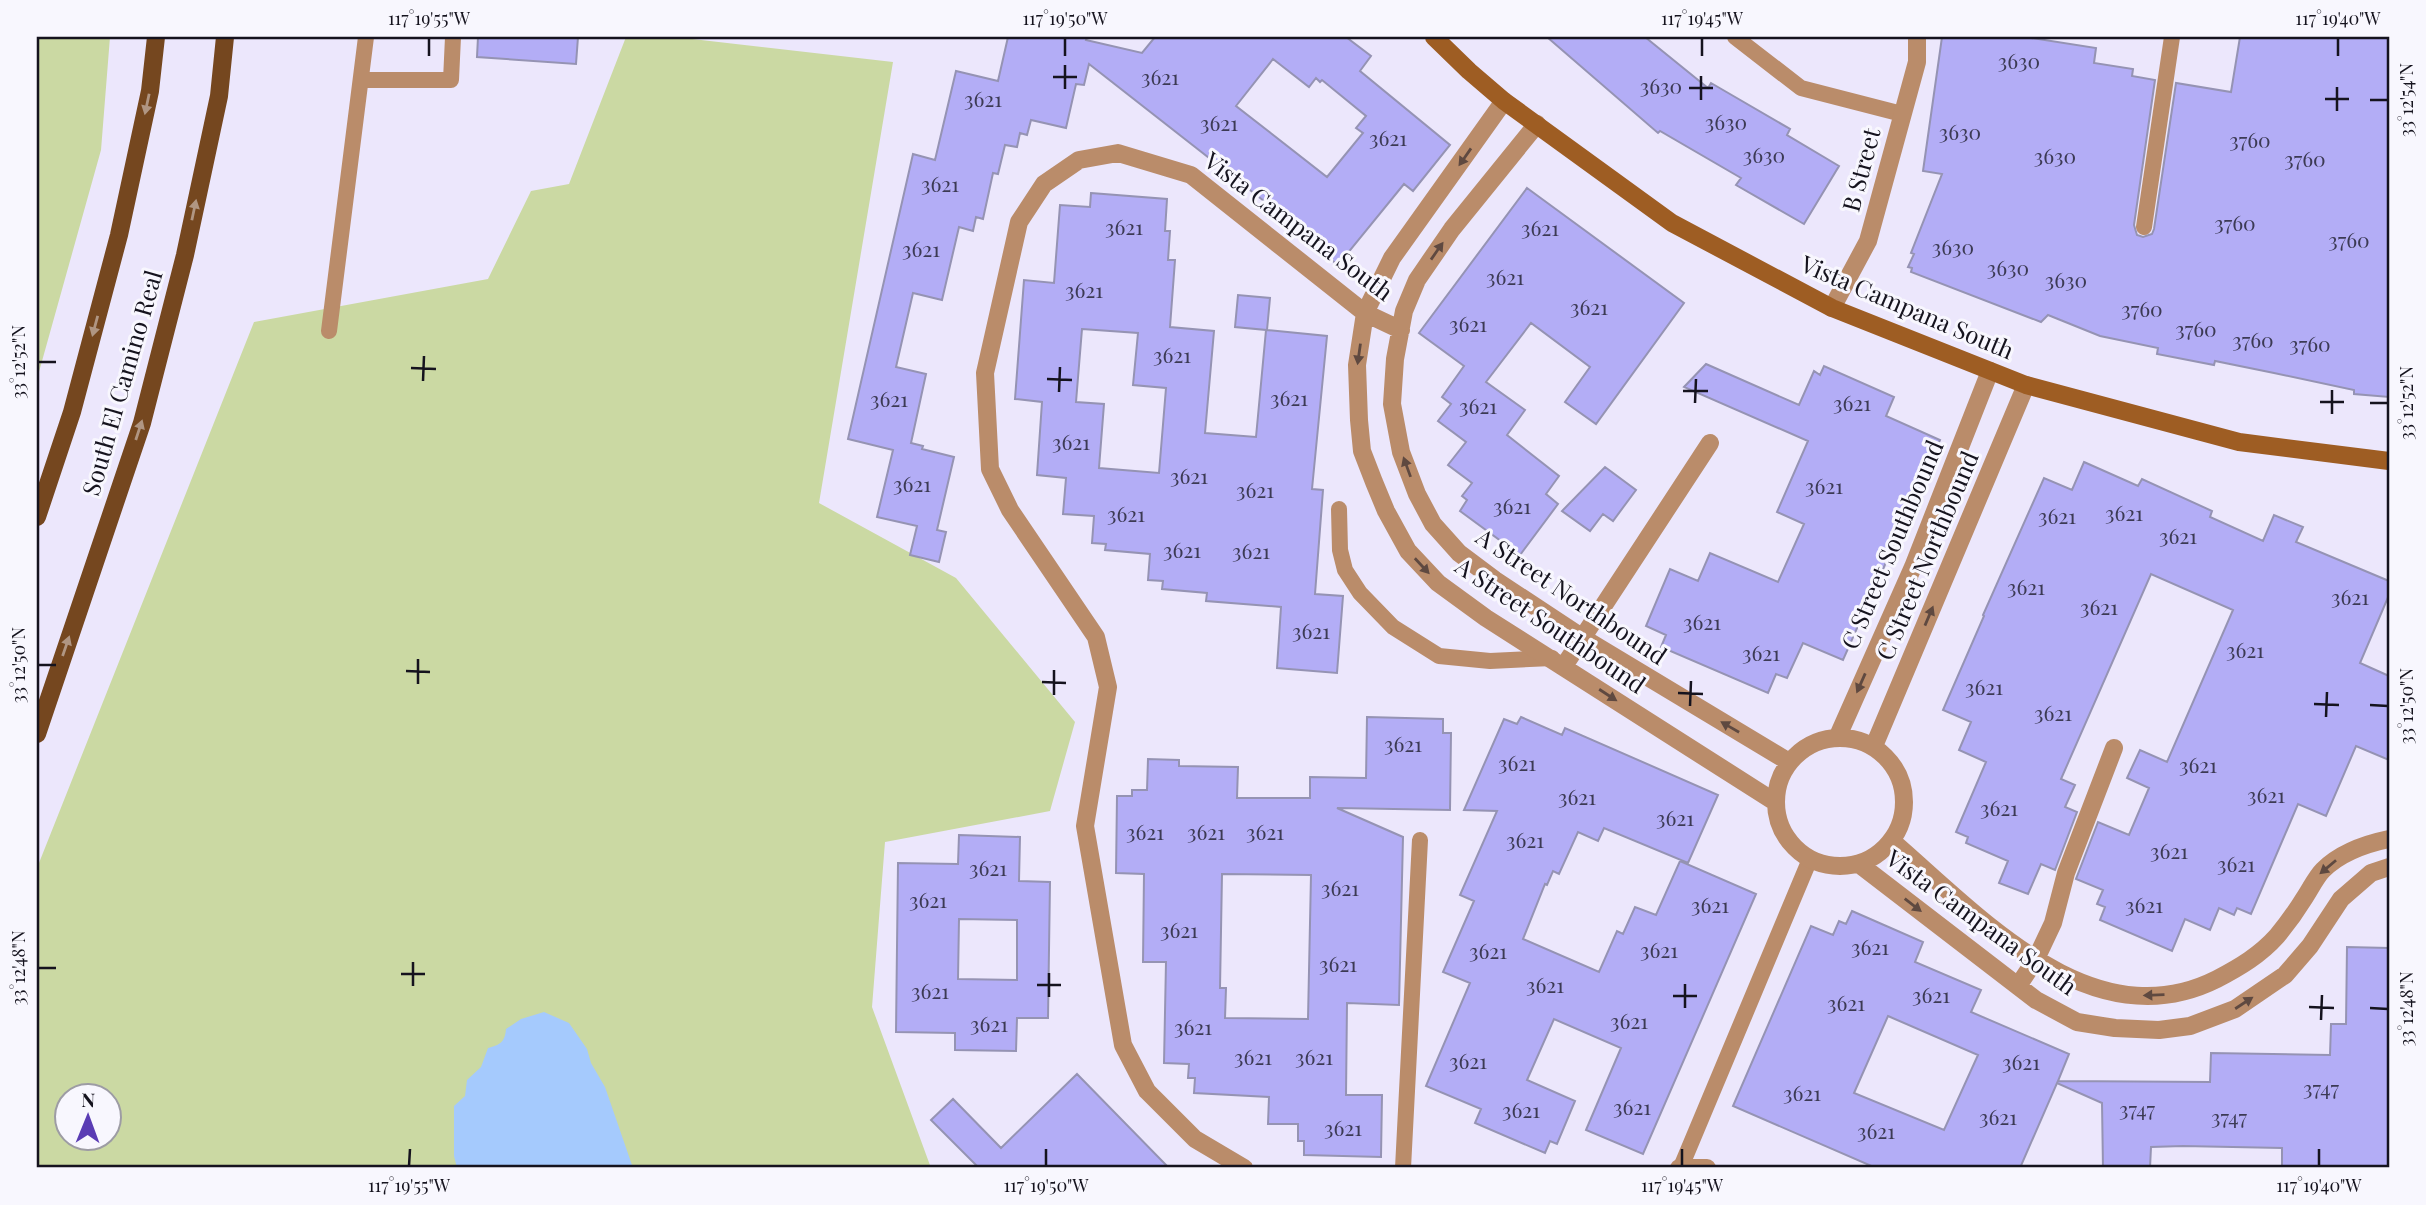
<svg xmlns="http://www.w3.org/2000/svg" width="2426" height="1205" viewBox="0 0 2426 1205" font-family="'Playfair Display',serif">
	<rect width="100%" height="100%" fill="#ece7fc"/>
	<!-- green -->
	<path fill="#cbd9a3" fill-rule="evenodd" d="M37,37H110L101,150L37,379Z
		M626,37H675L893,62L819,503L956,578L1075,722L1050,811L885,842L872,1007L931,1168H37V868L254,322L488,279L531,191L569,184ZM66,1096H108V1138H66Z"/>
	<!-- water -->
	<path fill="#a5cafd" d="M544,1012L569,1023L587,1049L591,1063L605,1087L633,1168H457L454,1156V1106L465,1096L467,1080L481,1067L488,1048C500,1045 505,1042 506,1029L521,1019Z"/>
	<!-- building -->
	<path fill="#b3adf6" stroke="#9593b3" stroke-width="2" fill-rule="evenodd" d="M478,37H578L576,64L477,57Z
		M1008,37H1087L1086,40L1142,53L1155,37H1346L1371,56L1360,71L1450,145L1413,191L1404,184L1338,265L1267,208H1273L1089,64L1084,85L1076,84L1066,128L1031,120L1027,135L1020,133L1017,147L1005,145L998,174L993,173L983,219L976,217L973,231L959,227L942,300L913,293L896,367L926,374L911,443L923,446L922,449L954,457L937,530L946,532L939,562L910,555L917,526L877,517L893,450L848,439L913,154L935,160L956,71L998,81ZM1273,59L1309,87L1316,78L1320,82L1322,80L1366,116L1356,128L1363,133L1327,177L1236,106Z
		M1547,37H1645L1708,88L1711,83L1790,129L1787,135L1839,166L1804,224L1736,185L1741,178L1660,131L1658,133Z
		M1942,37H2025L2096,48L2094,63L2133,69L2132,76L2155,80L2134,225L2137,235L2143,237L2152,234L2154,229L2176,83L2231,92L2240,37H2389V397L2354,394V390L2274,373L2215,361L2214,365L2157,354L2158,348L2100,336L2048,315L2041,322L1911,272L1912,268L1908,267L1914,254L1911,253L1942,174L1923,171Z
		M1527,188L1684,303L1596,424L1565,402L1590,367L1531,323L1486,382L1525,410L1507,435L1559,476L1546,494L1558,504L1520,555L1460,511L1467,500L1462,496L1472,483L1448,465L1466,442L1438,421L1451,404L1442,397L1464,366L1419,333Z
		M1091,193L1167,199L1165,231H1170L1168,260H1175L1170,327L1214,331L1205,433L1256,437L1266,330L1235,327L1238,295L1270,298L1267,330L1327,336L1312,489L1323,490L1315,594L1343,596L1337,673L1277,668L1281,607L1206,601L1207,593L1162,589L1163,581L1148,580L1150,554L1105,550L1106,544L1092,543L1094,516L1063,514L1066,478L1037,475L1042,402L1015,399L1024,280L1054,283L1060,205L1090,207ZM1082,329L1138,333L1133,385L1166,388L1159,473L1099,468L1104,404L1076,402Z
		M1706,364L1799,405L1814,371L1820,375L1824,366L1894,397L1886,416L1940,440L1843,660L1803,643L1787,678L1776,674L1768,693L1661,647L1666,635L1646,626L1670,569L1698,581L1710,553L1778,582L1804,524L1777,512L1808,441L1684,387Z
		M2084,462L2138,486L2142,479L2212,511L2210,517L2263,541L2274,515L2303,527L2296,542L2389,581V595L2360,663L2389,676V760L2356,746L2326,816L2298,804L2251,914L2237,908L2234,915L2219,908L2210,930L2185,919L2172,951L2100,920L2105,907L2097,904L2103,890L2076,879L2098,822L2129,835L2149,788L2127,778L2140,750L2167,762L2233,610L2151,574L2061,779L2075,785L2065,807L2077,812L2055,870L2041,864L2028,894L1999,883L2008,861L1966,843L1968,837L1956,832L1986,762L1959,750L1971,722L1943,710L1984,616L1983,615L2044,478L2072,490Z
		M1605,467L1636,490L1613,521L1603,514L1590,531L1562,511Z
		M1367,717L1443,719V733H1451L1450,810L1337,808L1403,837L1399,1005L1347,1003L1346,1095H1382L1381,1157L1304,1155V1141H1298V1124H1268L1269,1097L1194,1093L1195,1078H1188L1189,1064L1164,1063L1166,962H1143L1144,874L1116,873L1117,796H1132V790H1147L1148,759L1179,760V766L1238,767L1237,798H1310V777L1366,778ZM1222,874L1311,875L1308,1019L1225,1018L1226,988H1220Z
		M1521,717L1562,735L1565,728L1718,795L1688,863L1604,828L1598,841L1578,832L1559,874L1553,871L1547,885L1545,884L1523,939L1599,972L1617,931L1623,934L1635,907L1656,915L1680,861L1756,894L1643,1154L1586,1130L1621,1048L1554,1019L1527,1080L1575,1101L1557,1144L1550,1141L1545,1153L1475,1123L1481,1109L1426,1086L1470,983L1443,972L1474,901L1460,895L1497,811L1464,810L1504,719L1517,724Z
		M959,835L1020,837L1019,881L1050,882L1048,1018H1017L1016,1051L955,1050V1033L896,1032L898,863L958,864ZM959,919L1017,920V980L958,979Z
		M1852,911L1923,942L1915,962L1981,990L1971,1012L2069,1054L2058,1081L2210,1082L2211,1053L2330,1055L2331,1024H2346L2347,947L2389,948V1168H2282V1148L2183,1146L2151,1147L2150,1168H2103L2102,1103L2057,1083L2020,1168H1876L1733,1106L1811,926L1833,935L1839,921L1846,924ZM1888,1016L1978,1055L1944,1130L1854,1093Z
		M1077,1074L1169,1168H979L931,1120L953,1099L1001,1148Z"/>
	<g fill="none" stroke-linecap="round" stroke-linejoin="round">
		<!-- lane -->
		<path stroke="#ba8c6a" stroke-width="16" d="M1735,37L1801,88L1902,114
			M361,80H451L453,37
			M2144,227L2172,37
			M329,331L366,37
			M1339,509L1340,550L1345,570L1360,593L1393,627L1439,656L1490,661L1552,658
			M1681,1167L1810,859
			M1403,1168L1420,840"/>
		<!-- street -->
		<path stroke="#ba8c6a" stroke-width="18" d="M1504,101L1392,258L1365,313L1357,365L1359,420L1362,451L1374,482L1386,511L1408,551L1438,583L1486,618L1775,802
			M1537,124L1452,229L1417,280L1404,311L1395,359L1392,404L1401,452L1417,494L1433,524L1459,553L1495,580L1583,638L1789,762
			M1832,308L1868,241L1917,62V37
			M1564,666L1710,443
			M1838,736L1913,567L1990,371
			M1776 802a64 64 0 1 1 128 0a64 64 0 1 1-128 0Z
			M1874,746L2026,385
			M1892,841C1979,916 2092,1042 2217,979C2240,967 2260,955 2277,936C2287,924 2297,910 2305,897C2311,888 2316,877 2323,870C2341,852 2365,844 2389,839
			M1859,864L2036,1000L2077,1022L2115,1028L2159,1030L2190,1026L2235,1009L2285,975L2310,946L2341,899L2371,873L2389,867
			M2018,986L2036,959L2053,923L2066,873L2114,748
			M1244,1168L1195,1139L1147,1091L1123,1045L1085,826L1108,687L1096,637L1010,510L990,469L985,373L1019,222L1044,184L1079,160L1118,153L1191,175L1365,313L1401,330
			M1679,1168H1707"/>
		<!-- secondary -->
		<path stroke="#9e5d23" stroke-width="18" d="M1434,37L1469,71L1504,101L1672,223L1832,308L2026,385L2239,442L2389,461"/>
		<!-- primary -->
		<path stroke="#75471f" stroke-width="18" d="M37,517L72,412L119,235L150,91L156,37
			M37,734L142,423L185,255L219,96L225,37"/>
	</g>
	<!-- one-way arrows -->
	<defs><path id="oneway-solid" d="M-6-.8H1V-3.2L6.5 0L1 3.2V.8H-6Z" transform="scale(1.75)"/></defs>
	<g fill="#b09683">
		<use href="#oneway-solid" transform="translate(147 104) rotate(102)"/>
		<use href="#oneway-solid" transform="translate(194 210) rotate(-78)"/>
		<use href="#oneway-solid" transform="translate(95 326) rotate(105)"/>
		<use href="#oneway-solid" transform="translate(139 430) rotate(-72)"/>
		<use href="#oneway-solid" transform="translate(66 646) rotate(-71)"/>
	</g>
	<g fill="#5f4940">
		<use href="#oneway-solid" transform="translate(1465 157) rotate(125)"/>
		<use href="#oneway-solid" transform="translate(1437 251) rotate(-55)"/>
		<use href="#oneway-solid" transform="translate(1359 354) rotate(98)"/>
		<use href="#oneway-solid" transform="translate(1407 467) rotate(-110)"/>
		<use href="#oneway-solid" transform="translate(1422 566) rotate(47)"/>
		<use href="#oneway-solid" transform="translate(1929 616) rotate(-67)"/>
		<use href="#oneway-solid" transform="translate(1861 683) rotate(114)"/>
		<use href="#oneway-solid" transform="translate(1608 695) rotate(33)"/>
		<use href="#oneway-solid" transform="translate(1730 727) rotate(-150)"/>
		<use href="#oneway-solid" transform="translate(2328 867) rotate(140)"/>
		<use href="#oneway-solid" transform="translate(1913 905) rotate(38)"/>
		<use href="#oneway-solid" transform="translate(2154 995) rotate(178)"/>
		<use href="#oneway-solid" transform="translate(2244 1003) rotate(-33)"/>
	</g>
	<!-- ticks -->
	<path fill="none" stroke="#15131e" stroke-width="2.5" d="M429,56V38M1065,56V38M1702,56V38M2338,56V38M1053,77H1077M1689,88H1713M1065,89V65M2325,99H2349M1701,100V76M2370,100H2388M2337,111V87M38,362H56M411,368L436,369M1047,379L1072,380M423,381L424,356M1683,391H1708M1059,392L1060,367M2320,402H2344M1695,403L1696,379M2370,403H2388M2332,414V390M38,665H56M406,671L430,672M1042,682L1066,683M418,684V659M1678,693L1703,694M1054,695V670M2314,704L2339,705M2370,705L2388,706M1690,706L1691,681M2326,717L2327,692M38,968H56M401,974H425M1037,985H1061M413,986V962M1673,996H1697M1049,997V973M2309,1007L2334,1008M1685,1008V984M2370,1008L2388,1009M2321,1020L2322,995M409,1166L410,1149M1046,1166V1149M1682,1166V1149M2319,1166V1149"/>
	<g text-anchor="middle" stroke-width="6" stroke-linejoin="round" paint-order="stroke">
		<!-- number labels -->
		<g font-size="21" fill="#3c3a54">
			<text x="2019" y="69">3630</text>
			<text x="1160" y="85">3621</text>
			<text x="1661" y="94">3630</text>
			<text x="983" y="107">3621</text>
			<text x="1726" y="130">3630</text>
			<text x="1219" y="131">3621</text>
			<text x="1960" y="140">3630</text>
			<text x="1388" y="146">3621</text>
			<text x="2250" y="148">3760</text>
			<text x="1764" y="163">3630</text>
			<text x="2055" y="164">3630</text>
			<text x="2305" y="167">3760</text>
			<text x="940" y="192">3621</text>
			<text x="2235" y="231">3760</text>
			<text x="1124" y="235">3621</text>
			<text x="1540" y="236">3621</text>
			<text x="2349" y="248">3760</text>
			<text x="1953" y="255">3630</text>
			<text x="921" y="257">3621</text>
			<text x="2008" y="276">3630</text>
			<text x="1505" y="285">3621</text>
			<text x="2066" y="288">3630</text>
			<text x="1084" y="298">3621</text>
			<text x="1589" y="315">3621</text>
			<text x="2142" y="317">3760</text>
			<text x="1468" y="332">3621</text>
			<text x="2196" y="337">3760</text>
			<text x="2253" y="348">3760</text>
			<text x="2310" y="352">3760</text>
			<text x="1172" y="363">3621</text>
			<text x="1289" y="406">3621</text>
			<text x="889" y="407">3621</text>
			<text x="1852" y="411">3621</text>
			<text x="1478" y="414">3621</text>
			<text x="1071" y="450">3621</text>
			<text x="1189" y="484">3621</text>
			<text x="912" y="492">3621</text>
			<text x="1824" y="494">3621</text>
			<text x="1255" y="498">3621</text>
			<text x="1512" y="514">3621</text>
			<text x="2124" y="521">3621</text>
			<text x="1126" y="522">3621</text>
			<text x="2057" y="524">3621</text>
			<text x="2178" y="544">3621</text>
			<text x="1182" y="558">3621</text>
			<text x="1251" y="559">3621</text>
			<text x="2026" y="595">3621</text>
			<text x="2350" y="605">3621</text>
			<text x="2099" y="615">3621</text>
			<text x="1702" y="630">3621</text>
			<text x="1311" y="639">3621</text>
			<text x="2245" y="658">3621</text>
			<text x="1761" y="661">3621</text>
			<text x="1984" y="695">3621</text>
			<text x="2053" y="721">3621</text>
			<text x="1403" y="752">3621</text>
			<text x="1517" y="771">3621</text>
			<text x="2198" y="773">3621</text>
			<text x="2266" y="803">3621</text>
			<text x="1577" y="805">3621</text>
			<text x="1999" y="816">3621</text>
			<text x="1675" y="826">3621</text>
			<text x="1145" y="840">3621</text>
			<text x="1206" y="840">3621</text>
			<text x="1265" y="840">3621</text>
			<text x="1525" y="848">3621</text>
			<text x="2169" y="859">3621</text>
			<text x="2236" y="872">3621</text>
			<text x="988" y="876">3621</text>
			<text x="1340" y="896">3621</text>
			<text x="928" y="908">3621</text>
			<text x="1710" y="913">3621</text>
			<text x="2144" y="913">3621</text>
			<text x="1179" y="938">3621</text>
			<text x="1870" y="955">3621</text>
			<text x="1659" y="958">3621</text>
			<text x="1488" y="959">3621</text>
			<text x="1338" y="972">3621</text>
			<text x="1545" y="993">3621</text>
			<text x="930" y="999">3621</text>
			<text x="1931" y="1003">3621</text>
			<text x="1846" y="1011">3621</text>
			<text x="1629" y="1029">3621</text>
			<text x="989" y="1032">3621</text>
			<text x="1193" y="1035">3621</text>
			<text x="1253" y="1065">3621</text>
			<text x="1314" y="1065">3621</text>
			<text x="1468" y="1069">3621</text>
			<text x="2021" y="1070">3621</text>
			<text x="2321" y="1096">3747</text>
			<text x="1802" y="1101">3621</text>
			<text x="1632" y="1115">3621</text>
			<text x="2137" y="1117">3747</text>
			<text x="1521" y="1118">3621</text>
			<text x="1998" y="1125">3621</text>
			<text x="2229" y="1125">3747</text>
			<text x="1343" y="1136">3621</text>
			<text x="1876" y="1139">3621</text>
		</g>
		<!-- street labels -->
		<g font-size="24" fill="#15131e" stroke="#f8f7fe">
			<text transform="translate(1862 170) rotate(-75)" y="8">B Street</text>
			<text transform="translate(1298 227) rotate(37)" y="8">Vista Campana South</text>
			<text transform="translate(1907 308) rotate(23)" y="8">Vista Campana South</text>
			<text transform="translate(123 383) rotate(-74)" y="8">South El Camino Real</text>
			<text transform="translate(1893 545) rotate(-67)" y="8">C Street Southbound</text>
			<text transform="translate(1928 556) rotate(-67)" y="8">C Street Northbound</text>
			<text transform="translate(1571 597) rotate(34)" y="8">A Street Northbound</text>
			<text transform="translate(1550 626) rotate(34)" y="8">A Street Southbound</text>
			<text transform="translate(1981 923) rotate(36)" y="8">Vista Campana South</text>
		</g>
	</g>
	<!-- border -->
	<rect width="2426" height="1205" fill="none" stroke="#f8f7fe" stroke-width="77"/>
	<!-- north arrow -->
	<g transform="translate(88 1117) rotate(1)"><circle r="33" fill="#f8f7fe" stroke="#9d9ca4" stroke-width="2"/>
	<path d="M0-5L12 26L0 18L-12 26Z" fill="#5a3cb4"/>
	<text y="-10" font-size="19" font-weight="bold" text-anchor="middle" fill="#15131e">N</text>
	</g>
	<rect x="38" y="38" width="2350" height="1128" fill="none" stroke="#15131e" stroke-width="2.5"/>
	<g font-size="18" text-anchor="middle" fill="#15131e">
		<text x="429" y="25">117°19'55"W</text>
		<text x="1065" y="25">117°19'50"W</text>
		<text x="1702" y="25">117°19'45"W</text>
		<text x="2338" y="25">117°19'40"W</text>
		<text transform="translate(2407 100) rotate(-90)" y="6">33°12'54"N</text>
		<text transform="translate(19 362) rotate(-90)" y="6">33°12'52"N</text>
		<text transform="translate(2407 403) rotate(-90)" y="6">33°12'52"N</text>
		<text transform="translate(19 665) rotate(-90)" y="6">33°12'50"N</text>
		<text transform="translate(2407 706) rotate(-90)" y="6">33°12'50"N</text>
		<text transform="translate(19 968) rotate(-90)" y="6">33°12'48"N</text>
		<text transform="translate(2407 1009) rotate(-90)" y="6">33°12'48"N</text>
		<text x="409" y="1192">117°19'55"W</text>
		<text x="1046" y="1192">117°19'50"W</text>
		<text x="1682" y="1192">117°19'45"W</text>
		<text x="2319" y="1192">117°19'40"W</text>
	</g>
</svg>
